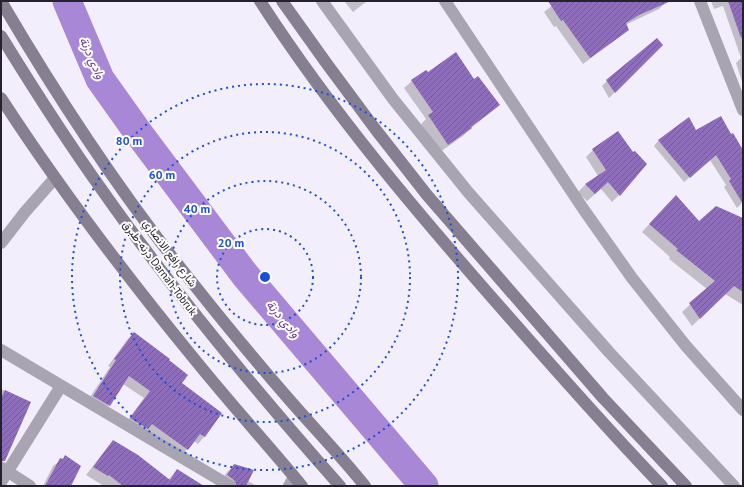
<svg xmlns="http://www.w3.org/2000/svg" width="744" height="487" viewBox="0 0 744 487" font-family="'PT Sans',Vazirmatn,sans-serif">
	<defs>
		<pattern id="building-hatch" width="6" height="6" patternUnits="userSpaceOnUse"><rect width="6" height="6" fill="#8e6eba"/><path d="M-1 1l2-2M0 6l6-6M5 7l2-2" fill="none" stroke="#745a98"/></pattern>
	</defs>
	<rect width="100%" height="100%" fill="#f3eefb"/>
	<!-- shadow -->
	<path fill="#0003" d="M344,1H367L353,12Z
		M558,1H664L665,3L659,9L625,25L628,30L621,36L583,64L556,26L554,27L544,12Z
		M711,1H743V85L736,63L741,58L723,6L714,9Z
		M662,45L609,98L602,86L607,81Z
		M427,73L474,80L499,105L491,112L471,128L463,136L440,152L421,124L426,119L404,88L412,81Z
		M696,131L731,135L743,152V202L737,208L724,187L726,185L710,160L684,182L654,146L659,140Z
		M618,133L619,195L612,202L601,189L587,201L578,192L586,184L598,176L586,157L593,150Z
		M668,204L699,222H743V305L725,294L692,326L682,312L707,289L669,259L670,257L642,232Z
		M134,333L168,360L180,384L221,414L204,437L198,444L194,441L180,457L124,425L144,398L123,384L109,405L102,412L86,403L110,367L108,366L127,340Z
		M1,389L30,403L5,459L1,464Z
		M114,441L168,480L177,470L202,486H104L86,475L106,449Z
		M65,457L70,486H43L53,466Z
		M235,465L248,481L257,486H224L220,483L227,472Z"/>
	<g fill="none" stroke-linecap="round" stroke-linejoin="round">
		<!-- river -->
		<path stroke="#a887d6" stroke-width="29" d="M67,1L100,79L137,131L245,275L424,486"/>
	</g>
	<!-- building -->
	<path fill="url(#building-hatch)" d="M548,1H671L639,15L626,23L629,30L590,58L563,20L561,21Z
		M728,1H743V37L741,38Z
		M657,38L663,45L615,93L606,80Z
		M456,52L474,79L478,76L500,105L471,127L472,128L448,145L428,115L433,112L411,80L426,70L428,72Z
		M721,116L731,134L733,133L743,150V204L729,181L731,179L716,155L690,178L672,157L658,140L689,117L696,130Z
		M618,131L633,152L635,151L647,164L620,196L608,182L595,194L585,184L606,170L592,149Z
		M676,195L699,221L716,206L743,218V292L734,286L700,319L689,303L715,281L676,250L678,249L649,224Z
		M134,332L170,359L169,360L188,375L182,383L222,413L205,437L200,434L188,450L152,424L148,429L130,418L150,391L129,376L110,406L93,396L116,360L114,359Z
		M5,390L31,402L5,461H1V398Z
		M113,440L138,455L170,480L177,469L204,486H123L109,475L108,476L93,467Z
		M65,455L81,466L71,486H45L60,458L63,459Z
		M234,464L254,470L246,486H237L234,480L227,475Z"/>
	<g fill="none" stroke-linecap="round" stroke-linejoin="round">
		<!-- street -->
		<path stroke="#a9a4b1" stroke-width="12" d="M322,1L393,99L468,192L609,352L734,486
			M445,1L584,210L632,278L686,346L743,410
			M700,1L743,110
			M1,243L25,212L55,178
			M1,350L230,486
			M2,468L30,486
			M1,482L61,386
			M289,486L294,477"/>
		<!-- secondary -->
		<path stroke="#867f92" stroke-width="12" d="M1,1C59,100 123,197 195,286C225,324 255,360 287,397C313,427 340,455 365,486
			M260,1C333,114 420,216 509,317C559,374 609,431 662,486
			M282,1L327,64L376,130L427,195L603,398L686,486
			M1,36C33,88 66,140 102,190C175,294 256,391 340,486
			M1,98C60,189 127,277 196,361C230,403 267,444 302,486"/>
	</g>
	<!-- distance rings -->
	<g fill="none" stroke="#1d4ed8" stroke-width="2" stroke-dasharray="2 4">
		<circle cx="265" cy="277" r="48"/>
		<circle cx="265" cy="277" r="96"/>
		<circle cx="265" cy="277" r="145"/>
		<circle cx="265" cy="277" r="193"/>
	</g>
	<g text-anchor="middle" stroke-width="4" stroke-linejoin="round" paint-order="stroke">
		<!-- street labels -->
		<g font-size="11" fill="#26222d" stroke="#fff">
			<text transform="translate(170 253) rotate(53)" y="4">شارع رافع الانصاري</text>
			<text transform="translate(160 268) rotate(53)" y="4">درنه-طبرق Darnah-Tobruk</text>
		</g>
		<!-- water labels -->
		<g font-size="12" font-style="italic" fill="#633794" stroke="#fff">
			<text transform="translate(92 58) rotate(66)" y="4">وادي درنة</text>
			<text transform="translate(283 319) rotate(50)" y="4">وادي درنة</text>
		</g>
	</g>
	<circle cx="265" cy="277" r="6" fill="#1d4ed8" stroke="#fff" stroke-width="2"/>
	<g font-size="12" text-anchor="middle" font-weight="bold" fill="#1d4ed8" stroke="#fff" stroke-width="4" stroke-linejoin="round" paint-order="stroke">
		<text x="129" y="145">80 m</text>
		<text x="162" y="179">60 m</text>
		<text x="197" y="213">40 m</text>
		<text x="231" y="247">20 m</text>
	</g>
	<!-- border -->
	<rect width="744" height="487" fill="none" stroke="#26222d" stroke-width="4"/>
</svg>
